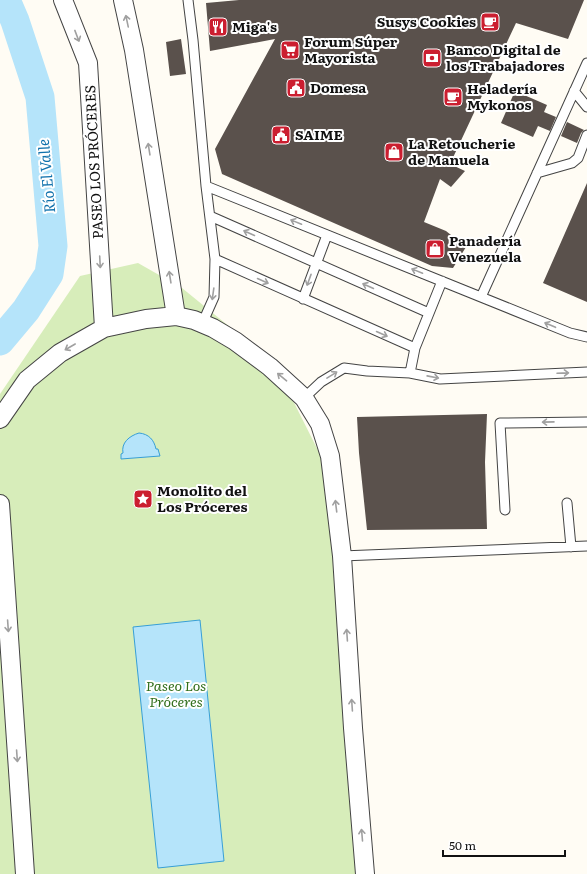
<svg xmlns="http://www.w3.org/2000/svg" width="587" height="874" viewBox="0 0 587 874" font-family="Literata,serif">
	<rect width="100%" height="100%" fill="#fffcf4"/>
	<!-- green -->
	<path fill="#d7edba" d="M138,263L182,288L274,363L340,494L365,874H0V394L80,276Z"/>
	<!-- water -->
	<path fill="#b5e4fa" stroke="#379fd6" d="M139,433C149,434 154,440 156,449H158L160,456L121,459V454L123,453C121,443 129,436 139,433Z
		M200,620L224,861L158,868L133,627Z"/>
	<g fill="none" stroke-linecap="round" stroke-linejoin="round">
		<!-- river -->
		<path stroke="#b5e4fa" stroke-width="29" d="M0,341L26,310L49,274L53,246L40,97L15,21L6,0"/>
	</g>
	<!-- building -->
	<path fill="#5a514c" d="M239,0H584L568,39L516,23L450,164L465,171L451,187L440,179L424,222L446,231L466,247L453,268L432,266L222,174L215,149L275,39L210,51L206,3Z
		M181,39L186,74L170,76L166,42Z
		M515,91L547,105L544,112L556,117L550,131L538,126L533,137L501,123Z
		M567,122L584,130L581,133L577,143L561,136Z
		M587,183V302L543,283Z
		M487,414L485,462L487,529L367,530L359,453L357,417Z"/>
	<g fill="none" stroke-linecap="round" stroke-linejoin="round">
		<defs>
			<path id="lane" d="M188,0L193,40L206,186L215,259L214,297L202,324
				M574,91L587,107
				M537,173L572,163L578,158L587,135
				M206,186L570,333L587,337
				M210,216L429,313
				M215,259L415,348
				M481,297L587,63
				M303,299L327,235
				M410,373L415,348L442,281
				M304,398L321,382L344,368L367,371L410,373L440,379L587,372
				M567,503L571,547
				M505,510L500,423L587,422
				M342,556L587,546"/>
			<path id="street" d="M63,0L88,63L104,328
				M123,0L134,50L176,316
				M0,419L27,380L60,353L104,328L146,319L176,316L194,320L213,328L235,341L270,367L304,398L320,424L330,456L342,556L353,728L365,874
				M0,504L25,874"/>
		</defs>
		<!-- lane casing -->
		<use href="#lane" stroke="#444" stroke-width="11"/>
		<!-- street casing -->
		<use href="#street" stroke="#444" stroke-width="20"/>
		<!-- lane -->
		<use href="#lane" stroke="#fff" stroke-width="9"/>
		<!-- street -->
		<use href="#street" stroke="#fff" stroke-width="18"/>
	</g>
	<!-- one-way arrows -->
	<defs><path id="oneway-shaft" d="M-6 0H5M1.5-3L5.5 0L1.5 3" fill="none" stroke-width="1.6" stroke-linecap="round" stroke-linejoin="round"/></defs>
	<g stroke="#a0a0a0">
		<use href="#oneway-shaft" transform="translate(127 21) rotate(-102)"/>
		<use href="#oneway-shaft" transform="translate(77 36) rotate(69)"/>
		<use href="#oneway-shaft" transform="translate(149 149) rotate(-99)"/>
		<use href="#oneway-shaft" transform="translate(296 222) rotate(-158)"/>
		<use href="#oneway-shaft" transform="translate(249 233) rotate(-156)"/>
		<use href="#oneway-shaft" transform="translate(100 262) rotate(87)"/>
		<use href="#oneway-shaft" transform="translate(417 271) rotate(-158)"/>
		<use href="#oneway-shaft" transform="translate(170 277) rotate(-99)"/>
		<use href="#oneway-shaft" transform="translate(309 280) rotate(110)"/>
		<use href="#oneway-shaft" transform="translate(263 281) rotate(24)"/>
		<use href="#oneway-shaft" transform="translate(368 286) rotate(-156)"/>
		<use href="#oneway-shaft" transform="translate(213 294) rotate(98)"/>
		<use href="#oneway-shaft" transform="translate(550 325) rotate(-157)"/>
		<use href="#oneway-shaft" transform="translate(382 334) rotate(24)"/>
		<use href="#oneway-shaft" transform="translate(70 347) rotate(150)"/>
		<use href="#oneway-shaft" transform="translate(563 373) rotate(-2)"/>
		<use href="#oneway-shaft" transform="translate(332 375) rotate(-32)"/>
		<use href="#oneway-shaft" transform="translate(282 377) rotate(-140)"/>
		<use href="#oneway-shaft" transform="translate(433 377) rotate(11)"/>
		<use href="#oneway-shaft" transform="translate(548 422) rotate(179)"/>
		<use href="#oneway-shaft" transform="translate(336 506) rotate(-97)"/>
		<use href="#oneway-shaft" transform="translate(8 626) rotate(86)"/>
		<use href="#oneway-shaft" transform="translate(347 635) rotate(-94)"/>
		<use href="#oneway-shaft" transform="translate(352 705) rotate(-94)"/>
		<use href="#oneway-shaft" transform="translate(17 756) rotate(86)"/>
		<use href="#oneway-shaft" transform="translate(362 835) rotate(-95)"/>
	</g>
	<!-- icons -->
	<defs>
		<symbol id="cafe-square" viewBox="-11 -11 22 22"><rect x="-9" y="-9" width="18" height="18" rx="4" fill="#cb1e30" stroke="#fff"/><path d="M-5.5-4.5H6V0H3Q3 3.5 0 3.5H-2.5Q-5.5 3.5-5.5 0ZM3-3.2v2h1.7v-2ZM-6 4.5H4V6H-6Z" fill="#fff"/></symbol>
		<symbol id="restaurant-square" viewBox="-11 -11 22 22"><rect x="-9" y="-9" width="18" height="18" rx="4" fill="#cb1e30" stroke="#fff"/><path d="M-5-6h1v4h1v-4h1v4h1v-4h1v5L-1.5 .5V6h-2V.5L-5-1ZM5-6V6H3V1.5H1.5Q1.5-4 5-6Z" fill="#fff"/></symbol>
		<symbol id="supermarket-square" viewBox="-11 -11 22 22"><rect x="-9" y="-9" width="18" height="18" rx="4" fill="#cb1e30" stroke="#fff"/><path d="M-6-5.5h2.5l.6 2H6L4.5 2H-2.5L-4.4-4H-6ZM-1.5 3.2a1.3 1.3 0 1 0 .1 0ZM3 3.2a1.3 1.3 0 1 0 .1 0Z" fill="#fff"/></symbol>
		<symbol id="bank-square" viewBox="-11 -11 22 22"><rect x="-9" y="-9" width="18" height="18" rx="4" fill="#cb1e30" stroke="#fff"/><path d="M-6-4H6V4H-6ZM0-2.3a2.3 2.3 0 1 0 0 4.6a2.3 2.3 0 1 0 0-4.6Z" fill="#fff"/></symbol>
		<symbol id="civic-square" viewBox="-11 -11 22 22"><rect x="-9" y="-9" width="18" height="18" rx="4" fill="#cb1e30" stroke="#fff"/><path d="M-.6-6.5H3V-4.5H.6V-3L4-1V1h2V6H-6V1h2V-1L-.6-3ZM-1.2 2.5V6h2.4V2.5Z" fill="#fff"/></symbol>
		<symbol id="shop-square" viewBox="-11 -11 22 22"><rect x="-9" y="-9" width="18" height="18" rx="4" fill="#cb1e30" stroke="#fff"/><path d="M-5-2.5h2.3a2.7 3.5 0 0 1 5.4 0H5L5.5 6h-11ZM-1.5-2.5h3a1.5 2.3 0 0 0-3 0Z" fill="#fff"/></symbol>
		<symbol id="sight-square" viewBox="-11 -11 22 22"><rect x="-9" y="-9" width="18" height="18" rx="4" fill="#cb1e30" stroke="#fff"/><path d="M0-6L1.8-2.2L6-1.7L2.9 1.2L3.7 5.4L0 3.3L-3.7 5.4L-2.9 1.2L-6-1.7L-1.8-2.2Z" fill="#fff"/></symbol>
	</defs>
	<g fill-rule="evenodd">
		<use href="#cafe-square" x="479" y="11" width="22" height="22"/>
		<use href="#restaurant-square" x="207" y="16" width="22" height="22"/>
		<use href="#supermarket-square" x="279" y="39" width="22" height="22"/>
		<use href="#bank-square" x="421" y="47" width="22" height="22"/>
		<use href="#civic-square" x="285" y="77" width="22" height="22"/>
		<use href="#cafe-square" x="442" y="86" width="22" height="22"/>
		<use href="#civic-square" x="270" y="124" width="22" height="22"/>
		<use href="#shop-square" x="383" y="141" width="22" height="22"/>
		<use href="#shop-square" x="424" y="238" width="22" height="22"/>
		<use href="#sight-square" x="132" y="488" width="22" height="22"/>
	</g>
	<g text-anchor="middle" stroke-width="4" stroke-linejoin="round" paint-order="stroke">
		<!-- poi labels -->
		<g font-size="14" font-weight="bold" fill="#111" stroke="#fff" text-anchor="start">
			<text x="476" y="27" text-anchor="end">Susys Cookies</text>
			<text x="232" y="32">Miga's</text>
			<text x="304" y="47">Forum Súper<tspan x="304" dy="16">Mayorista</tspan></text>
			<text x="446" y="55">Banco Digital de<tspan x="446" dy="16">los Trabajadores</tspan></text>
			<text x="310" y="93">Domesa</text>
			<text x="467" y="94">Heladería<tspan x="467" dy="16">Mykonos</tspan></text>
			<text x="295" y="140">SAIME</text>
			<text x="408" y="149">La Retoucherie<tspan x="408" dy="16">de Manuela</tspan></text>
			<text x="449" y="246">Panadería<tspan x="449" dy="16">Venezuela</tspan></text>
			<text x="157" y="496">Monolito del<tspan x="157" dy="16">Los Próceres</tspan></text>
		</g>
		<!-- street labels -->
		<g font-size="14" fill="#111" stroke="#fff">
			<text transform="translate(94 162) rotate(-93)" y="5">PASEO LOS PRÓCERES</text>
		</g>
		<!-- park labels -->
		<g font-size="14" font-style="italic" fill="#316e1b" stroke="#fff">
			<text x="176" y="691">Paseo Los<tspan x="176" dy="16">Próceres</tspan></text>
		</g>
		<!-- water labels -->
		<g font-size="15" font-style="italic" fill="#1071ac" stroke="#fff">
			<text transform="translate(47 176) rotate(-95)" y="5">Río El Valle</text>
		</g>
	</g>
	<!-- scale -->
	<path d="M443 850v6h122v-6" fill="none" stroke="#111111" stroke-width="2"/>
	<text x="449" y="850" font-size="12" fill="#111111" stroke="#ffffff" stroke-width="3" paint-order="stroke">50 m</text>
</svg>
